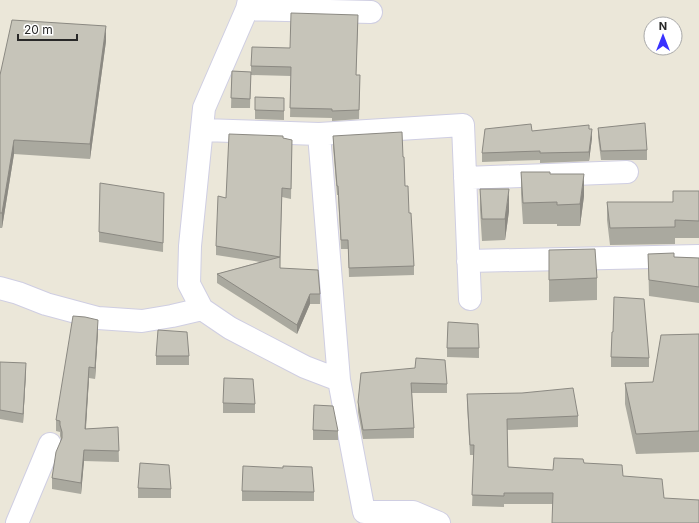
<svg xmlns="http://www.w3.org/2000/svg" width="699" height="523" viewBox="0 0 699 523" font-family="Inter,sans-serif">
	<rect width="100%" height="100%" fill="#ebe7d9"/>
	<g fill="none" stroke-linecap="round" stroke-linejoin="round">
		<defs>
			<path id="minor" d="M249,0L247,9L204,108L190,246L189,284L202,309L230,328L305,367L339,380L364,512H413L439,523
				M247,9L371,12
				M202,130L319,134L463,125L470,299
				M319,134L339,380
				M465,178L627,172
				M468,261L699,256
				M0,288L18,293L46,304L98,318L142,321L172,316L202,309
				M17,523L50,444"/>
		</defs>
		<!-- minor casing -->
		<use href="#minor" stroke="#cfcee2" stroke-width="24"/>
		<!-- minor -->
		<use href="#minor" stroke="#fff" stroke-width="22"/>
	</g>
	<!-- wall -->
	<path fill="#aaa99f" d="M358,24L356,75H360L359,119L332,121V118L290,117L291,76L251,75V66L290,48Z
		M106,41L90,159L14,154L2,228H0V75Z
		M232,71L251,72L250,108H231Z
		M255,97L284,98V120L255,119Z
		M598,128L647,150V160H601L598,137Z
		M589,129L592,138L589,161L540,163V160L482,162V153L532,131Z
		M333,136L403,157L405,186L409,213L414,266V275L349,277L348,249H341L338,195H337L333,146Z
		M283,138L292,140L291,199L282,197L280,268L320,294V304H310L297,334L217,283V274L260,262L216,255V246L226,198Z
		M521,172L550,174L584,196L580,226H557V224H523L521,194Z
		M480,189L509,211L505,240L482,241L480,210Z
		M699,191V238H675V244L610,245L607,220V202H673Z
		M164,193L163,252L99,242V232Z
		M549,250L597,278V300L549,302Z
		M648,254L674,257L699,258V303L649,296Z
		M98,331L95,379L89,378L86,429L118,427L119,462L84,461L81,494L52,489V478L61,439L60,436V432L56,431V420Z
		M613,332L649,358V367H611V357Z
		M699,334V452L636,454L625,404V383L653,382Z
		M447,348H479V358L447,357Z
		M156,356H189V365H156Z
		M0,362L26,372L23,423L0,419Z
		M361,373L447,384V393H412L414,428V438L363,439L358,412V402Z
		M467,394L578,416V427L507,430L508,467L553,470L583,459L553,504H504V507L472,506L474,455H470L467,405Z
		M223,403L255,404V413H223Z
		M313,430L338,431V440H313Z
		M138,488L171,489V498H138Z
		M242,491L314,492V501H242Z"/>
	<!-- shaded-wall -->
	<path fill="#8b8982" d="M106,26V41L90,159V144Z
		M592,129V138L589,161V152Z
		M14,140V154L2,228V213Z
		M584,174V196L580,226V204Z
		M509,189V211L505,240V219Z
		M310,294V304L297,334V325Z
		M98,320V331L95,379V368Z
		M26,363V372L23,423V414Z
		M89,367V378L85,440V429Z
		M84,450V461L81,494V483Z"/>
	<!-- building -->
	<path fill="#c6c4b9" stroke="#8b8982" d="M291,13L358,15L356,75H360L359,110L332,111V109L290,108L291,67L251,66L252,47L290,48Z
		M12,20L106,26L90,144L14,140L2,213H0V75Z
		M232,71L251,72L250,99L231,98Z
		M255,97L284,98V111L255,110Z
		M645,123L647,150L601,151L598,128Z
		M531,124L532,131L589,125V129H592L589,152L540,153V151L482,153L485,129Z
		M402,132L403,157H404L405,186H408L409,213H411L414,266L349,268L348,240H341L338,186H337L333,136Z
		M229,134L283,136V138L292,140L291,189L282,188L280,257L216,246L218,196L226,198Z
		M521,172H550V174H584L580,204L557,205V202L523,203Z
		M100,183L164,193L163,243L99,232Z
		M480,189H509L505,219H482Z
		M673,191H699V221L675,220V227L610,228L607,202H673Z
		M595,249L597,278L549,280V250Z
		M674,253V257L699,258V287L649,280L648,254Z
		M280,257V268L318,270L320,294H310L297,325L217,274Z
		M614,297L644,299L649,358L611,357L612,332H613Z
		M73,316L85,317L98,320L95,368L89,367L85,429L118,427L119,451L84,450L81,483L52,478L56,452L62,438V432L60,425V421L56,420Z
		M448,322L478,324L479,348H447Z
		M158,330L187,332L189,356H156Z
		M699,334V431L636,434L625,383L653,382L661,335Z
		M416,358L445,360L447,384L411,383L414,428L363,430L358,402L361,373L415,368Z
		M0,362L26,363L23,414L0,410Z
		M224,378L253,379L255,404L223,403Z
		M573,388L578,416L507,419L508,467L553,470L554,458L583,459L584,463L622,465L623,476L662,479L664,498L699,500V523H552L553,493H504V496L472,495L474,445H470L467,394L522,393Z
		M314,405L333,406L338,431L313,430Z
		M140,463L169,465L171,489L138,488Z
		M243,466L283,468V466L312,467L314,492L242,491Z"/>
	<!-- north arrow -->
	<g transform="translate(663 36)"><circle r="19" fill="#ffffff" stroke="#a9a9a9"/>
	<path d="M0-3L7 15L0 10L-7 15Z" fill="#3932ff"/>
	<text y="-6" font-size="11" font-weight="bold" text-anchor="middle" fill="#282828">N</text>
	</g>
	<!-- scale -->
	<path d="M18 34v6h59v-6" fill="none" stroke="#282828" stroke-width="2"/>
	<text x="24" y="34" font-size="12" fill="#282828" stroke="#ffffff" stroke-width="3" paint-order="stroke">20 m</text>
</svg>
